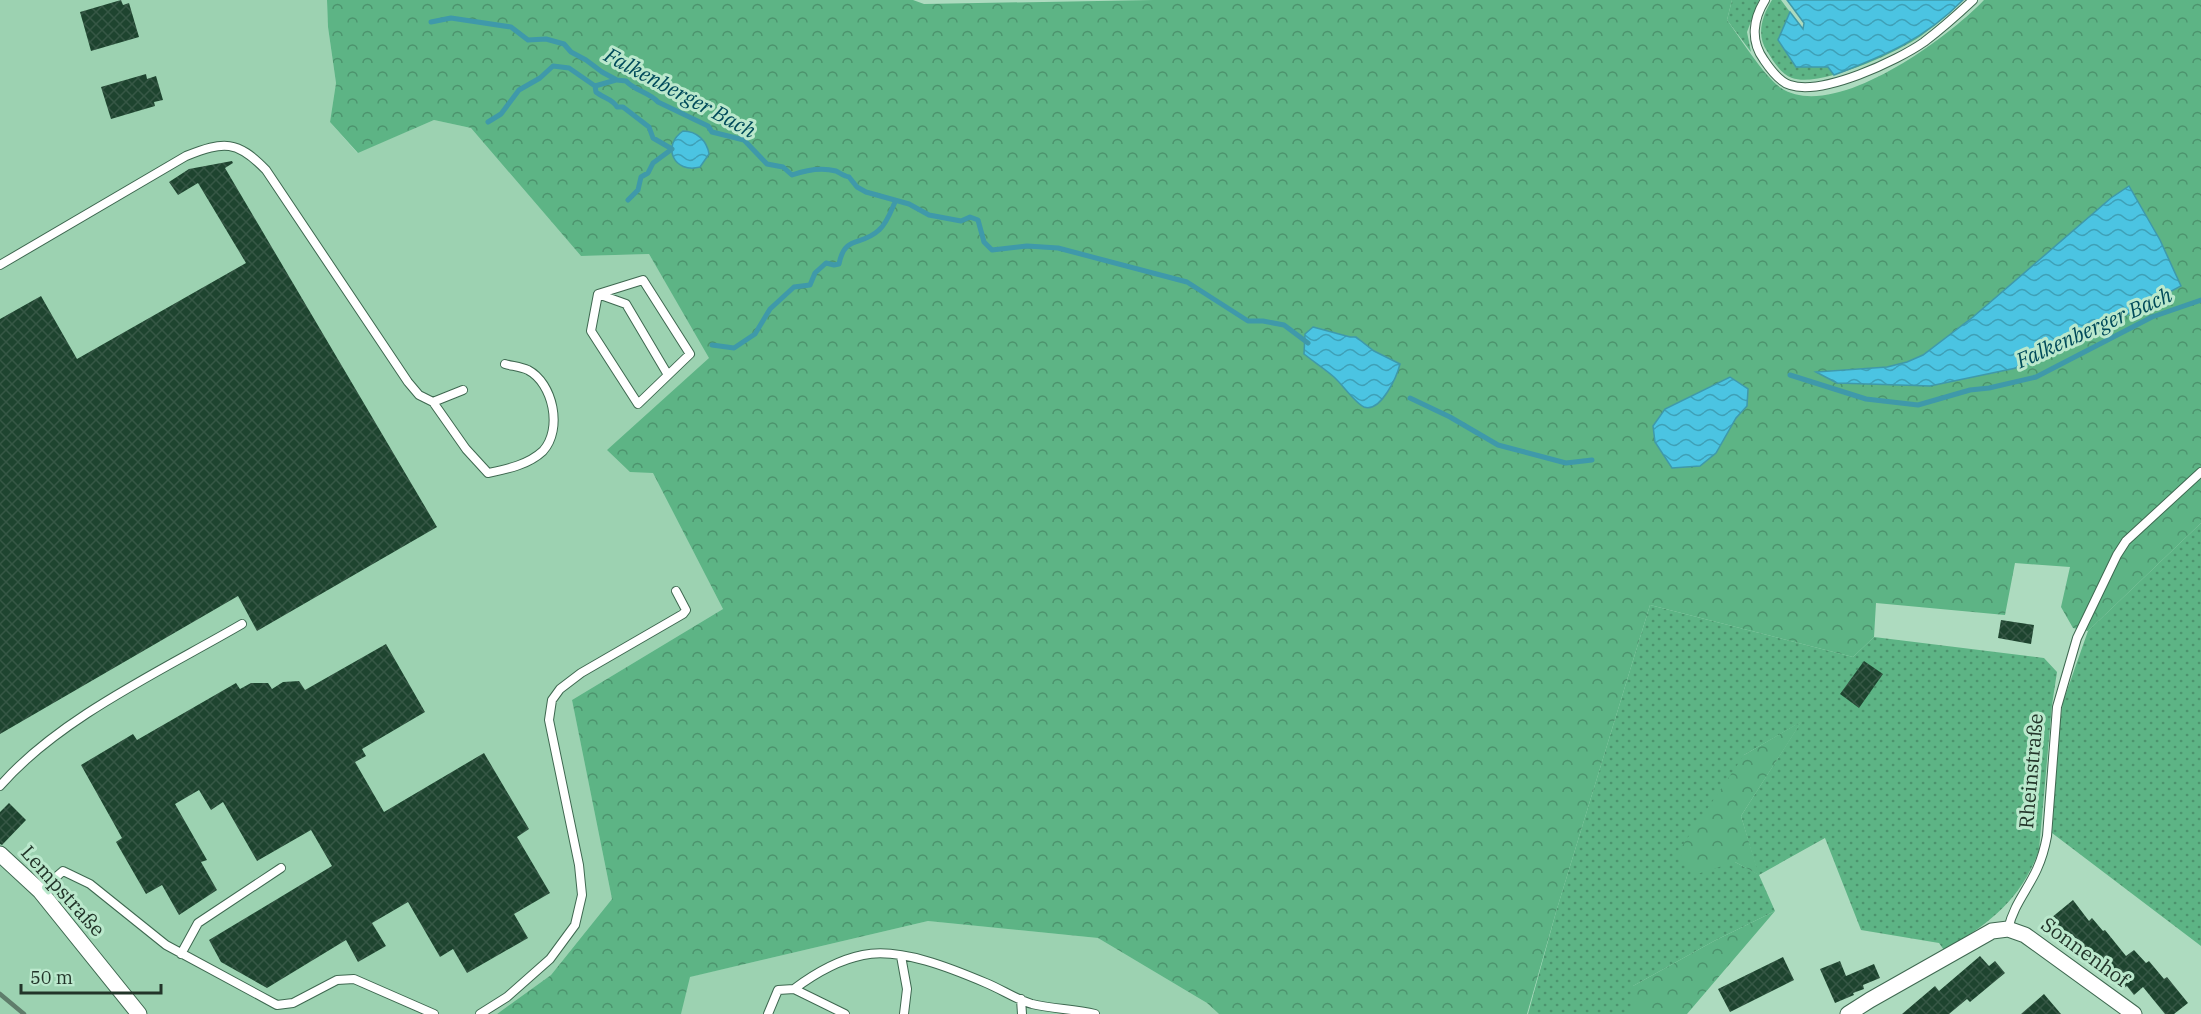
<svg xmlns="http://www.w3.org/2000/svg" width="2201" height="1014" viewBox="0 0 2201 1014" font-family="'IBM Plex Serif',serif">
	<defs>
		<pattern id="grass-dots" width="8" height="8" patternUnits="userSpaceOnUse" patternTransform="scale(1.5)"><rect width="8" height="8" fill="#5db485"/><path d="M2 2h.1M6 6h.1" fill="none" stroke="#4c936d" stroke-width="1.8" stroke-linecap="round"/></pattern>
		<pattern id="forest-crowns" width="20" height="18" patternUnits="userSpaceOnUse" patternTransform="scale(1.5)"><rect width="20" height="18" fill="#5db485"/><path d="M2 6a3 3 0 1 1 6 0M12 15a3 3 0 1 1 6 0" fill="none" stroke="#4c936d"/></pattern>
		<pattern id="water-waves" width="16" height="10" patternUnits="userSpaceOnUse" patternTransform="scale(1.5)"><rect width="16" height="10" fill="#4bc4e2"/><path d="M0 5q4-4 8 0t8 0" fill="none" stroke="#3ea0b7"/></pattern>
		<pattern id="building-cross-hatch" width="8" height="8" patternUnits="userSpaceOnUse" patternTransform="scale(1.5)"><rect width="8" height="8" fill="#1e442f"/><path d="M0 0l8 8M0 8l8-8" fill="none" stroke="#365745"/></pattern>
	</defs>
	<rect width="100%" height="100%" fill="#addbbf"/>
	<!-- built -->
	<path fill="#9cd2b1" d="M0,0H327L328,27L336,83L330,122L357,153L434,120L471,128L581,256L649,254L710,358L608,450L653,472L723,609L572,700L612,899L551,975L497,1014H0Z
		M928,921L1098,938L1207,1003L1219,1014H681L689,977Z"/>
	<!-- grass -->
	<path fill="url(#grass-dots)" fill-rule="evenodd" d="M1732,0H1759L1747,32L1751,52L1727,20Z
		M1772,0H1781L1790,12L1778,40L1796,67L1828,66L1802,30L1804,23L1787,0H1963C1950,13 1936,25 1921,36C1896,53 1820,88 1792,78C1781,74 1773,61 1767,51C1756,35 1762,16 1772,0Z
		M2201,523V946L2052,833L2058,736L2063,702L2088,631Z
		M1650,605L1853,657L1874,637L2044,658L2057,672L2052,705L2039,850C2021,900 1989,924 1944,950L1939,943L1861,930L1825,838L1759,875L1775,911L1714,941L1633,986V1014H1528L1556,912ZM1801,722L1741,816L1758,874L1735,862L1744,755Z"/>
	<!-- forest -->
	<path fill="url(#forest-crowns)" fill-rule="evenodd" d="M327,0H913L924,4L1153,0H1732L1727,20C1741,39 1763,75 1781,88C1834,123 1949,37 1984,0H2201V523L2088,631L2073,628L2061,607L2070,567L2015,563L2005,615L1876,603L1874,637L1853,657L1650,605L1556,912L1527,1014H1219L1207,1003L1098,938L928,921L690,977L681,1014H497L551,975L612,899L572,700L723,609L653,473L630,472L607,450L709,358L649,254L581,256L471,128L434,120L358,153L330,122L336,83L328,27ZM2181,286L2043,359L2016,368L1930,386L1837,383L1817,372L1887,367L1907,362L1923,355L1973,317ZM1313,327L1350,337H1356L1374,351L1400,364L1387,393L1362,406L1334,377L1318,365ZM1730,377L1748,389L1747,406L1736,418L1716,453L1672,468L1655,442Z
		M1802,721L1741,816L1759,875L1735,862L1697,874L1678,852L1744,755Z
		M1775,911L1687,1014H1633V986L1714,941Z"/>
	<!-- water -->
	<path fill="url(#water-waves)" stroke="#3f99aa" stroke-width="1.5" d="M1787,0H1963C1925,39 1884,56 1834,75L1828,67H1796L1778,40L1790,12L1803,29L1804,23Z
		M683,131C697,131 707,141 709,154L700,167C674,174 661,146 683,131Z
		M2129,186L2160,240L2181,286L2043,359L2016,368L1930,386L1837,383L1816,372L1887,367L1907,362L1923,355L1973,317L2111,198Z
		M1313,327L1350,337H1356L1374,351L1400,364C1397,376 1381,413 1364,407C1355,403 1342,384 1334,377C1325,369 1314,362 1304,354L1305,334Z
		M1730,377L1748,389L1747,406L1736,418L1716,453L1700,466L1672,468L1655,442L1653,426L1665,409Z"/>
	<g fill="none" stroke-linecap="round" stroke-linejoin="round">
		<!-- stream -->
		<path stroke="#3f99aa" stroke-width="5" d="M431,22L451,18L511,27L528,40L546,39L564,44L571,52L586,60L602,72L617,80L626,81C635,91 649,92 658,102L708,126L712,132L744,140L767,164L783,167L792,175C806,170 821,167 836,171C840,173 844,176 849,177L857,187L866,192L909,204L929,215L961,221L970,217L978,220L984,242L992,250L1027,246L1058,248L1187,282L1248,321H1263L1284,325L1308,343
			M595,86L596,92C603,98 613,99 617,107H623L649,127L653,138L672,149L653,163L648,173L641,177L638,190L628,200
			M488,122L501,114L519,90L540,78L553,66L569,68L595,86L616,80
			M712,345L734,348L755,334L770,309L794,287L810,285L815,273L826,263L834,265L839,264C845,234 861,247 879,230C887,223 891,211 895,202
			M1790,375L1866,399L1918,405L1970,390L1989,388L2036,377L2152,317L2201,300
			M1410,398L1450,417L1498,445L1566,463L1592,460"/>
	</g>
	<!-- building -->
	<path fill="url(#building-cross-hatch)" d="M121,0L123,5L129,3L139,37L91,51L80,12Z
		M146,74L147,79L156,76L163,100L154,102L155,106L111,119L101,87Z
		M232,161L233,163L225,168L437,527L257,631L238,596L0,734V319L41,296L77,359L246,263L198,183L178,195L169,182L189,169Z
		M2001,620L2034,625L2031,644L1998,638Z
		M386,644L425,712L362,749L366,756L355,762L384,812L484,753L529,829L517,837L550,893L514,914L528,938L467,973L453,949L440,957L408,902L372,923L386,946L358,962L346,940L267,988L221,962L209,940L332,866L311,830L257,861L223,802L211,810L199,790L175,804L207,860L201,862L217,890L179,915L162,885L146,894L116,842L122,838L81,765L133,734L137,740L236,683L240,689L251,683H268L272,689L283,682L299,681L305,690Z
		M1864,661L1883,674L1859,708L1840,694Z
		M9,803L26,820L2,845L0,844V812Z
		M2073,900L2089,921L2092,918L2103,931L2105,930L2126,956L2134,950L2146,963L2149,961L2164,979L2167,977L2188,1003L2174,1014H2165L2143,987L2134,995L2127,986L2124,988L2104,963L2099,967L2072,934L2064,941L2058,934L2056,937L2045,923Z
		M1980,956L1989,966L1995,961L2005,973L1970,1002L1967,999L1949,1014H1902L1935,986L1939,991Z
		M1783,957L1794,980L1730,1012L1718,989Z
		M1840,961L1846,976L1874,964L1880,978L1863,985L1864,989L1853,993L1854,995L1835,1003L1820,969Z
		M2044,994L2061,1014H2021Z"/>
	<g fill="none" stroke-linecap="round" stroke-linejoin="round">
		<defs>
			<path id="service" d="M1765,0C1753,19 1750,41 1764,60C1770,69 1780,82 1790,85C1822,96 1897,61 1924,42C1941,29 1957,15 1973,0
				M0,265L186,156C224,141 237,140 266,170L408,382L419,395L433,402L463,390
				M643,280L690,354L638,404L591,331L598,294Z
				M598,294L626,304L668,375
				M433,402L466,449L488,473C507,469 528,465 543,451C563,429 553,383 528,370C521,367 512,366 505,364
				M0,786C59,718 163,670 242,624
				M40,891L63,871L90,884L166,945L277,1005L293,1003L337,980L354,979L434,1014
				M2008,929C2014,904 2027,891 2037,869C2042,858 2045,847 2047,836L2057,707L2077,638L2117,555L2126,541L2201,472
				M181,954L198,923L281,868
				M901,956L907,989L904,1014
				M794,989C814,974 838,960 863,955C900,947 953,969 986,983C1001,989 1017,1000 1032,1004C1053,1009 1074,1009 1095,1014
				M1021,999L1022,1014
				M480,1014L507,997L550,959L575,925L582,895L579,865L549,720L552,700L560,689L581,673L683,614L686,610L676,591
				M768,1014L778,990L794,989L845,1014"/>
			<path id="minor" d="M0,854L40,891L139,1014
				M1848,1014L1870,1000L1992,931L2008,929L2025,935L2134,1014"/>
		</defs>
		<!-- service casing -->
		<use href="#service" stroke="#3e6850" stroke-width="10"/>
		<!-- minor casing -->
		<use href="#minor" stroke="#3e6850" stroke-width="17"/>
		<!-- service -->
		<use href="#service" stroke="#fff" stroke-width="8"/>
		<!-- minor -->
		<use href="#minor" stroke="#fff" stroke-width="15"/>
		<!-- rail -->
		<path stroke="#5f7d6b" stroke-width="4.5" d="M0,994L24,1014"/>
	</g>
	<g text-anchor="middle" stroke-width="6" stroke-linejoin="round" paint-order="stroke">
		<!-- street labels -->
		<g font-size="20" fill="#223429" stroke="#bae8cc">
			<text transform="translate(2031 771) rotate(-85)" y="7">Rheinstraße</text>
			<text transform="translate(63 891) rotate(48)" y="7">Lempstraße</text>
			<text transform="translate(2085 952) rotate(36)" y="7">Sonnenhof</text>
		</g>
		<!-- water labels -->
		<g font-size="21" font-style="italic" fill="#004a5a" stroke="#bae8cc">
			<text transform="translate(680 93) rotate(28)" y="7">Falkenberger Bach</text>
			<text transform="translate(2094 328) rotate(-24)" y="7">Falkenberger Bach</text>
		</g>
	</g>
	<!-- scale -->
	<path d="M21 984v9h140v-9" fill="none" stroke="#223429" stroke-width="3"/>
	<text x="30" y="984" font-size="18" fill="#223429" stroke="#bae8cc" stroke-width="4.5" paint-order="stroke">50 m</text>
</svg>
